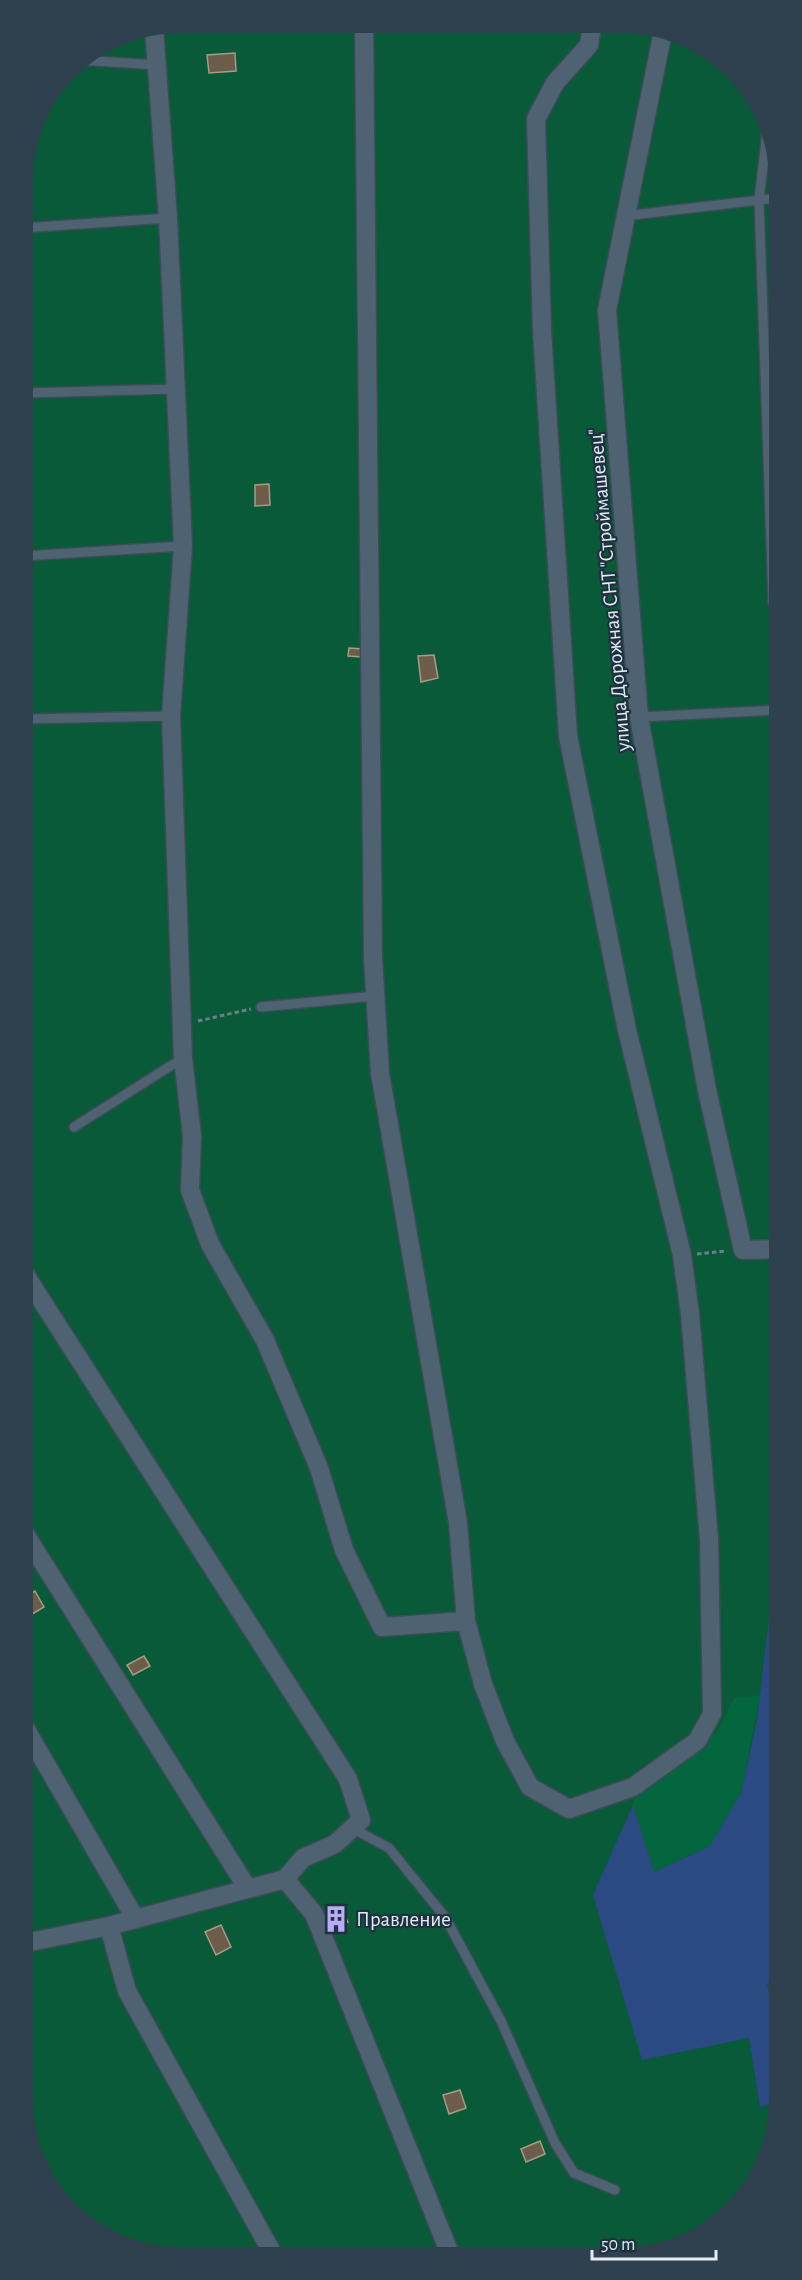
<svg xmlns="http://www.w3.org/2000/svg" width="802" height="2280" viewBox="0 0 802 2280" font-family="'Alegreya Sans',sans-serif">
	<rect width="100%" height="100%" fill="#1f313f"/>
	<!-- green -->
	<path fill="#095a38" d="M180,23L653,26L733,68L776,149L779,2110L768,2160L741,2204L701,2236L653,2254L150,2255L69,2212L26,2131L23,170L39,110L76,62L120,34Z"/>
	<!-- forest -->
	<path fill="#04663f" d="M760,1695L741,1793L710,1846L653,1872L633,1805L635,1796L717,1732L734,1698Z"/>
	<!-- water -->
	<path fill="#2b4982" d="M778,1541L779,1973L767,1984L779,2039V2102L760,2107L749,2038L642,2060L593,1895L633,1805L654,1872L710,1846L741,1793L757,1720Z"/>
	<!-- building -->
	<path fill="#6c5d4a" stroke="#aa9a85" stroke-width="1.5" d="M235,53L236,71L209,73L207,55Z
		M269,484L270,505L255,506V485Z
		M349,648L363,649V657L348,656Z
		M434,655L438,678L421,682L418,656Z
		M35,1591L44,1607L29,1616L25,1610V1597Z
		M144,1656L150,1666L133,1675L127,1665Z
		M341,1908L348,1922L331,1929L324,1915Z
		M221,1925L231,1947L216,1955L205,1932Z
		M460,2090L466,2108L449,2114L443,2095Z
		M540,2141L545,2154L526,2162L521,2149Z"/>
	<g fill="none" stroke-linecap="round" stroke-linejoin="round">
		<defs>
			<path id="lane" d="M79,60L158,65
				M767,132L759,200L773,602L777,613
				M624,216L776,198
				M23,228L168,218
				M23,393L176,389
				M23,556L183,546
				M639,717L777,710
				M24,719L171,716
				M261,1007L375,996
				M74,1127L183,1058
				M352,1828L389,1848L445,1917L501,2021L555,2143L574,2173L615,2190"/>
			<path id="street" d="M364,24L373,958L380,1073L458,1523L466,1621L483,1684L505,1741L530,1787L569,1809L633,1787L697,1741L712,1714L709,1539L690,1314L682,1255L627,1030L568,736L542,331L536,119L555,83L589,45L592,25
				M154,28L168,218L183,546L171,716L183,1058L192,1136L190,1190L210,1244L265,1340L319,1468L344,1550L382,1627L466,1621
				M663,31L607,310L639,717L707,1090L743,1250L778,1249
				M24,1273L348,1779L361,1820L335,1844L303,1858L285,1879L109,1926L25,1943
				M25,1534L248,1889
				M25,1728L135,1918
				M285,1879L314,1914L450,2254
				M109,1926L127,1991L273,2254"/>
		</defs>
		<!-- lane casing -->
		<use href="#lane" stroke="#3b4c57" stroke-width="12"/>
		<!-- street casing -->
		<use href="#street" stroke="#3b4c57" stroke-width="21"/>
		<!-- path -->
		<path stroke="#6e7d89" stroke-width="3" stroke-dasharray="4.5 3" stroke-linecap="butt" d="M198,1021L251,1009
			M24,1171L31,1166
			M697,1254L727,1251"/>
		<!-- lane -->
		<use href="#lane" stroke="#4f6272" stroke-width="9"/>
		<!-- street -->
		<use href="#street" stroke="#4f6272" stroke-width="18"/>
	</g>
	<!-- icons -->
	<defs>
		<symbol id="building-bare" viewBox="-9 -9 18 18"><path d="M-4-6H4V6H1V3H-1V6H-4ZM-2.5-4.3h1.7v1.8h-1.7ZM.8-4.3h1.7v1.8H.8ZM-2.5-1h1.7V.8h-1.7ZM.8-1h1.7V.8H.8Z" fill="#b9abf7" stroke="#1f313f" stroke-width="2.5" paint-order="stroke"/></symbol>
	</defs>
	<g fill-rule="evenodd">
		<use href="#building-bare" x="317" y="1900" width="38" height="38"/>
	</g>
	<g text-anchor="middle" stroke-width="4.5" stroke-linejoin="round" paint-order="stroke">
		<!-- street labels -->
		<g font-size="21" fill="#e1ecf5" stroke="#1f313f">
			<text transform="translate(609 590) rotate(-95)" y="7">улица Дорожная СНТ "Строймашевец"</text>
		</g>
		<!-- poi labels -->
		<g font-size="21" fill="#e1ecf5" stroke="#1f313f" text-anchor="start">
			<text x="356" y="1926">Правление</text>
		</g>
	</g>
	<!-- crop -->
	<path d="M0 0H802V2280H0ZM180 33H622A147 147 0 0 1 769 180V2100A147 147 0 0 1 622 2247H180A147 147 0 0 1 33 2100V180A147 147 0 0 1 180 33Z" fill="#2f404e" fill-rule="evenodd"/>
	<!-- scale -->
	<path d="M592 2250v9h124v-9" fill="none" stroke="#e1ecf5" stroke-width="3"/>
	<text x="601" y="2250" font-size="18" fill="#e1ecf5" stroke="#1f313f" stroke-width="4.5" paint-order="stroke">50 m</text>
</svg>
